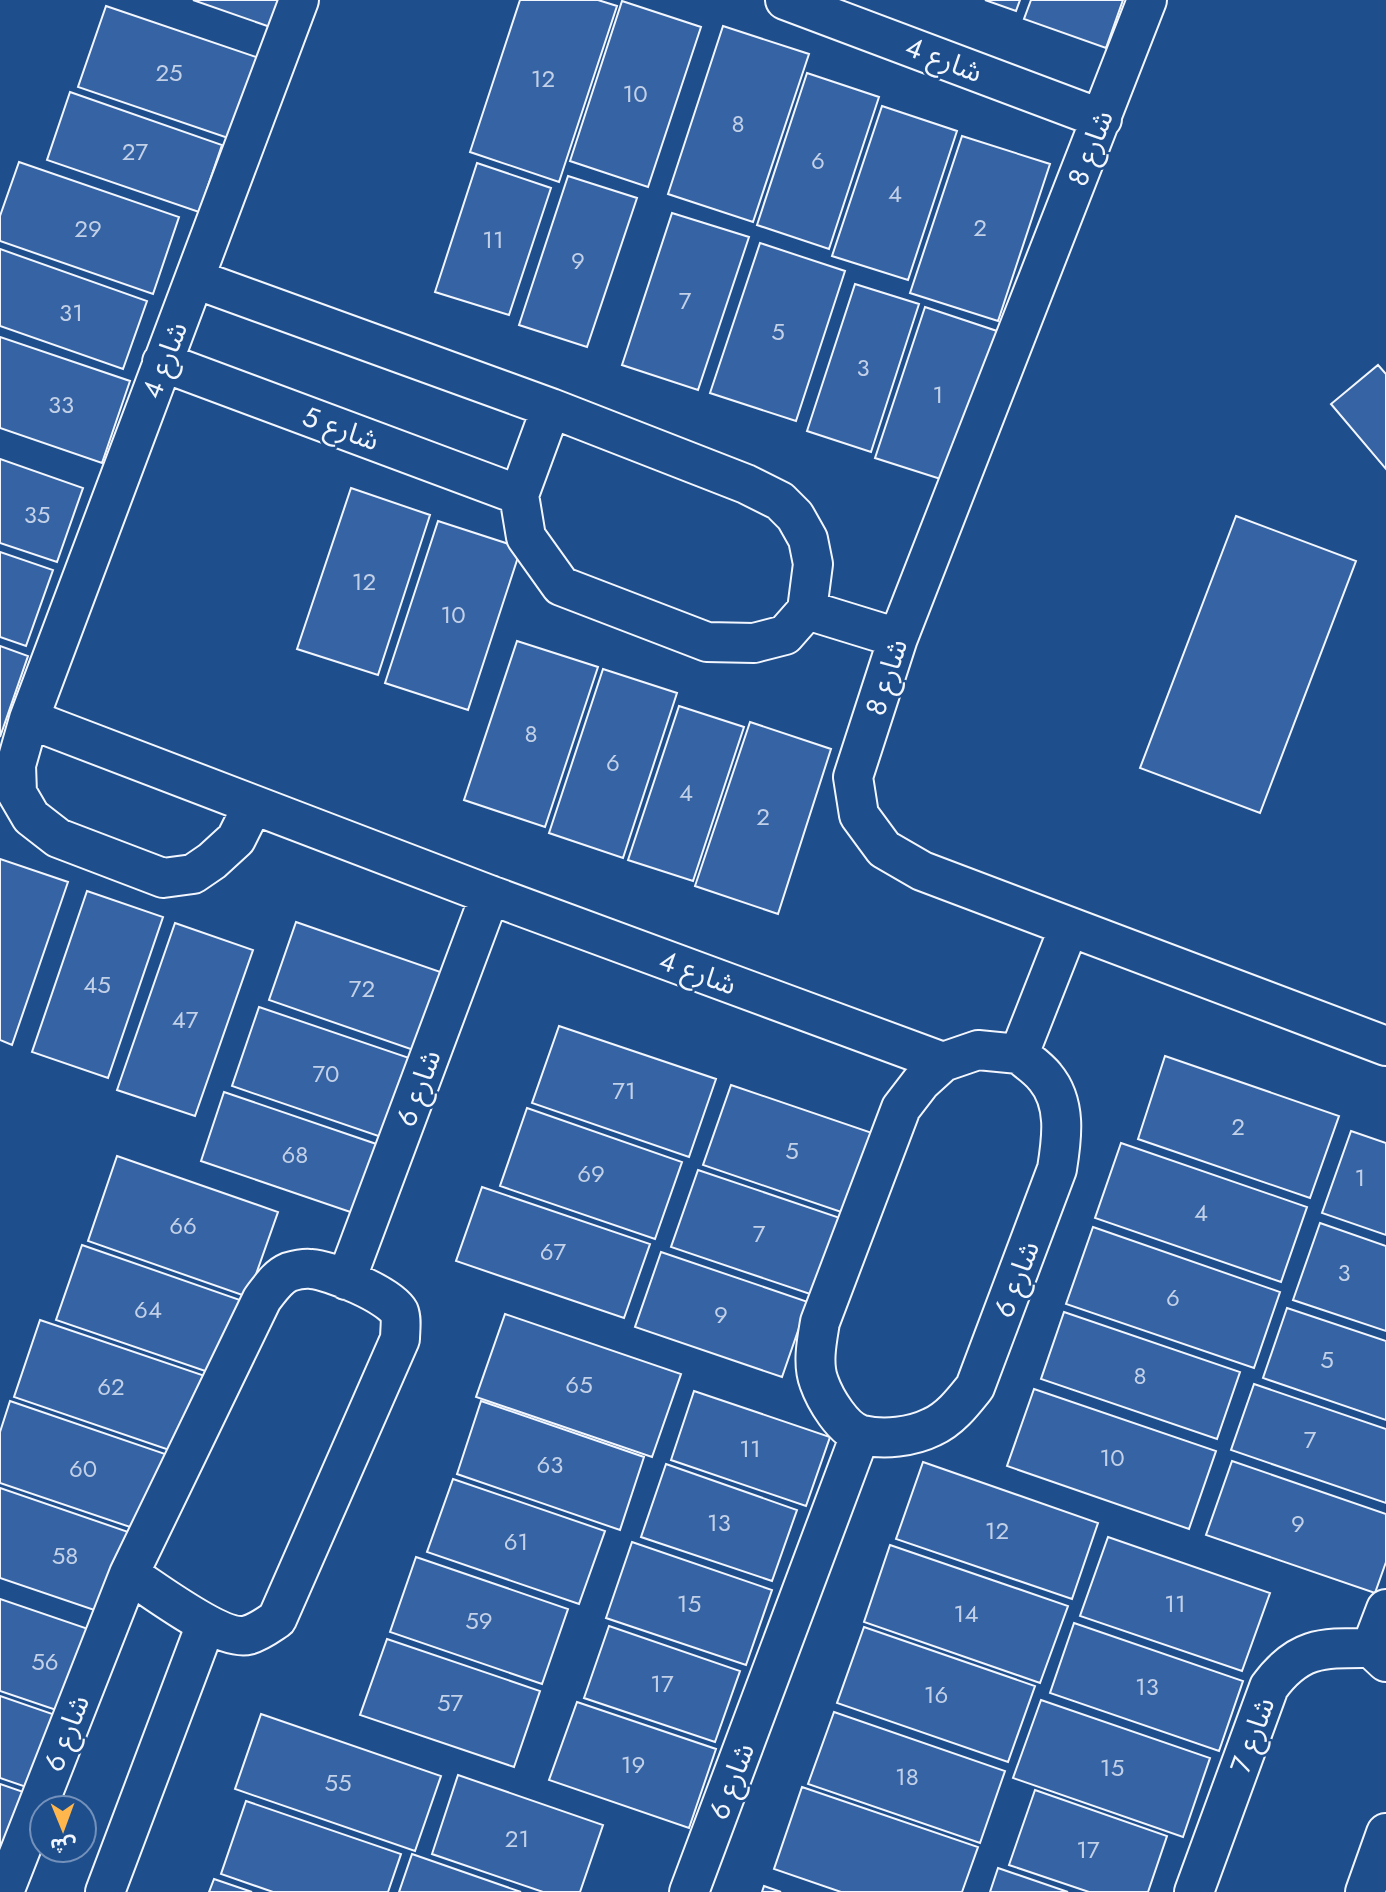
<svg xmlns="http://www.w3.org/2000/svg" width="1386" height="1892" viewBox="0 0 1386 1892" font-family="Jost,'Noto Sans Arabic',sans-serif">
	<rect width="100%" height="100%" fill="#1f4e8c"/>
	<!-- building -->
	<path fill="#3563a3" stroke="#f2f6ff" stroke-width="2" d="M193,0H283L273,28Z
		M520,0H598L617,6L559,182L470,152Z
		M985,0H1020L1016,11Z
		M1031,0H1123L1106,48L1024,19Z
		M622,1L701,27L648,187L570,161Z
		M106,6L259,58L231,139L78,87Z
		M723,26L809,54L753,222L668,194Z
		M807,73L879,97L829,249L757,225Z
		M70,92L222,145L199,212L47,160Z
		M882,106L957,131L908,280L832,256Z
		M962,136L1050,164L998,321L910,293Z
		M19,162L179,217L153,294L0,241V216Z
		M477,163L551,188L509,315L435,292Z
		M568,176L637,198L587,347L519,325Z
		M672,213L749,237L698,390L622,365Z
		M760,243L845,271L796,421L710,393Z
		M0,249L147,301L123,369L0,326Z
		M855,284L919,304L871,452L807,431Z
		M925,307L1000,332L950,482L875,458Z
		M0,337L130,381L102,463L0,428Z
		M1378,365L1386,374V469L1331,404Z
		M0,459L83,488L57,562L0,543Z
		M351,488L430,515L378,675L297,649Z
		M1236,516L1356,561L1260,813L1140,768Z
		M438,521L521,548L468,710L385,683Z
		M0,552L53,570L26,646L0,637Z
		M517,641L598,667L545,827L464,800Z
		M0,646L28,656L0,737Z
		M603,669L677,693L623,858L549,833Z
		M679,706L744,727L693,881L628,860Z
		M750,722L831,749L778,914L695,886Z
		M0,859L68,882L12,1045L0,1040Z
		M87,891L163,917L108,1078L32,1052Z
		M296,922L455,977L428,1055L269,1000Z
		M175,923L253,950L195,1116L117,1090Z
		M259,1007L421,1062L393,1141L232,1086Z
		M559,1026L716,1079L689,1157L532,1103Z
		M1165,1056L1339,1116L1310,1198L1138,1139Z
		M731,1085L881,1136L853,1216L703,1165Z
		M224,1092L388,1148L365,1217L201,1161Z
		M527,1108L682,1162L655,1239L500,1186Z
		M1351,1131L1386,1143V1235L1322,1213Z
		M1121,1143L1307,1207L1281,1282L1095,1218Z
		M117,1156L278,1212L248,1297L88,1241Z
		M698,1170L846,1220L819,1297L671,1247Z
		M482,1187L650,1244L624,1318L456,1261Z
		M1320,1223L1386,1246V1331L1293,1300Z
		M1093,1227L1280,1292L1254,1368L1066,1304Z
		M82,1245L240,1300L214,1374L56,1320Z
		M661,1252L808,1302L782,1377L635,1327Z
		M1287,1308L1386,1341V1420L1263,1378Z
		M1064,1312L1240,1372L1217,1439L1041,1379Z
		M505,1314L681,1374L652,1457L476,1397Z
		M40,1320L208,1377L181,1454L14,1397Z
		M1254,1384L1386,1429V1503L1231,1450Z
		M1034,1389L1216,1451L1189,1529L1007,1466Z
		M694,1391L830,1437L806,1506L671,1460Z
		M10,1401L171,1456L145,1532L0,1483V1432Z
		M481,1401L644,1457L620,1530L457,1474Z
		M1232,1461L1386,1514V1562L1375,1593L1206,1535Z
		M923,1462L1098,1523L1072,1599L896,1539Z
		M666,1464L797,1510L772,1581L641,1537Z
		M453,1479L605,1531L579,1604L427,1552Z
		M0,1488L137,1535L109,1615L0,1578Z
		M1108,1537L1270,1593L1242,1671L1080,1616Z
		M632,1542L772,1590L746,1665L606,1618Z
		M890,1545L1068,1606L1040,1683L864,1622Z
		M416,1557L568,1609L542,1684L390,1632Z
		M0,1599L100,1633L71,1715L0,1691Z
		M1074,1623L1243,1681L1219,1751L1050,1693Z
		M609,1626L740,1671L715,1742L584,1698Z
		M864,1627L1035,1686L1008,1762L837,1703Z
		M387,1639L540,1691L514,1767L360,1715Z
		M0,1696L64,1718L38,1791L0,1778Z
		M1041,1700L1210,1758L1183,1837L1013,1778Z
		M577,1702L716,1749L689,1828L549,1780Z
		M834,1712L1005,1771L980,1843L808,1784Z
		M261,1714L441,1776L415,1851L235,1789Z
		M458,1775L603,1825L580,1892H543L432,1854Z
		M0,1784L35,1796L0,1875Z
		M802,1787L978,1847L962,1892H841L774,1869Z
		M1035,1790L1167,1836L1148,1892H1089L1009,1865Z
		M246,1801L401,1854L388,1892H273L221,1874Z
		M412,1854L521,1892H399Z
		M998,1868L1068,1892H990Z
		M214,1879L252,1892H209Z
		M764,1886L781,1892H762Z"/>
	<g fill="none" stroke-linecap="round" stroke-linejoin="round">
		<defs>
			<path id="minor" d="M785,0L1102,119
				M1147,0L898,638L853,777L859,815L884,849L922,871L1386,1046
				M195,279L551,408L746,484L780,501L795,516L808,539L813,564L807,610L785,635L754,643L707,642L561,586L526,537L519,495L551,408
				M162,362L519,495
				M807,610L898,638
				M29,719L490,895L943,1062L978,1050L1019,1054
				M253,805L236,839L212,861L193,874L163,878L58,838L31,817L17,793L16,765L29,719L299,0
				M1019,1054L1069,927
				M943,1062L921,1082L901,1108L820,1322C817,1340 812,1364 819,1382C825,1399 843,1430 862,1435C884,1440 912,1437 932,1427C950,1419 963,1402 975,1387L1057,1169C1062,1138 1067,1103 1045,1077C1038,1068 1027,1061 1019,1054
				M346,1280L490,895
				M1371,1648L1386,1609
				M4,1892L129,1574L262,1299C270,1289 277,1277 289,1272C296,1270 303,1268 311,1269C329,1270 390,1295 399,1312C402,1319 400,1331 400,1339L277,1619C268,1625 259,1632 248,1635C221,1642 153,1589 129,1574
				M105,1892L206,1624
				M689,1892L860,1435
				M1194,1892L1269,1687C1299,1646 1323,1648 1371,1648L1386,1662
				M1365,1892L1386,1833"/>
		</defs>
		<!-- minor casing -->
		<use href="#minor" stroke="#f2f6ff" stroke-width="42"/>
		<!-- minor -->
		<use href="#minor" stroke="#1f4e8c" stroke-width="38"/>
	</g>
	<g text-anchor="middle" stroke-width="5" stroke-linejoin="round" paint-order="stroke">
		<!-- number labels -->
		<g font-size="24" fill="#c3d1e8">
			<text x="169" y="81">25</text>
			<text x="543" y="87">12</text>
			<text x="635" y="102">10</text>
			<text x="738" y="132">8</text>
			<text x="135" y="160">27</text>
			<text x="818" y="169">6</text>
			<text x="895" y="202">4</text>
			<text x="980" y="236">2</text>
			<text x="88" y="237">29</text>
			<text x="493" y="248">11</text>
			<text x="578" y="269">9</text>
			<text x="685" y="309">7</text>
			<text x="71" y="321">31</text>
			<text x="778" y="340">5</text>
			<text x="863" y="376">3</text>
			<text x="938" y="403">1</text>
			<text x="61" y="413">33</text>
			<text x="37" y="523">35</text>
			<text x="364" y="590">12</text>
			<text x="453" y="623">10</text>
			<text x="531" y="742">8</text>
			<text x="613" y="771">6</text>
			<text x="686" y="801">4</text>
			<text x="763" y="825">2</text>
			<text x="97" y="993">45</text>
			<text x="362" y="997">72</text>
			<text x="185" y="1028">47</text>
			<text x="326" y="1082">70</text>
			<text x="624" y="1099">71</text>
			<text x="1238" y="1135">2</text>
			<text x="792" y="1159">5</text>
			<text x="295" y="1163">68</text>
			<text x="591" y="1182">69</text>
			<text x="1360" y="1186">1</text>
			<text x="1201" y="1221">4</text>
			<text x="183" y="1234">66</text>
			<text x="759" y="1242">7</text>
			<text x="553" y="1260">67</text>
			<text x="1344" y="1281">3</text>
			<text x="1173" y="1306">6</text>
			<text x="148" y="1318">64</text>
			<text x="721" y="1323">9</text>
			<text x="1327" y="1368">5</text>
			<text x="1140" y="1384">8</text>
			<text x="579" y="1393">65</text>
			<text x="111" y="1395">62</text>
			<text x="1310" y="1448">7</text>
			<text x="750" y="1457">11</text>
			<text x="1112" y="1466">10</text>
			<text x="550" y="1473">63</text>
			<text x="83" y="1477">60</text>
			<text x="719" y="1531">13</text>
			<text x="1298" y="1532">9</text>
			<text x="997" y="1539">12</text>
			<text x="516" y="1550">61</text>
			<text x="65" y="1564">58</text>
			<text x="689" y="1612">15</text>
			<text x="1175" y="1612">11</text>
			<text x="966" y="1622">14</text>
			<text x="479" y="1629">59</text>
			<text x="45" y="1670">56</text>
			<text x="662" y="1692">17</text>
			<text x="1147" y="1695">13</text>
			<text x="936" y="1703">16</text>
			<text x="450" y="1711">57</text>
			<text x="633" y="1773">19</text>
			<text x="1112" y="1776">15</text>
			<text x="907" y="1785">18</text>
			<text x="338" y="1791">55</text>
			<text x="517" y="1847">21</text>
			<text x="1088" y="1858">17</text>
		</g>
		<!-- street labels -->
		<g font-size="28" fill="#f2f6ff" stroke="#1f4e8c">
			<text transform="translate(944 59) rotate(21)" y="10">شارع 4</text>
			<text transform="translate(1090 148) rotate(-69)" y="10">شارع 8</text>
			<text transform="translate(164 360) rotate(-69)" y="10">شارع 4</text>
			<text transform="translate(341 428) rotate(20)" y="10">شارع 5</text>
			<text transform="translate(886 677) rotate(-72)" y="10">شارع 8</text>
			<text transform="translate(698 972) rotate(20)" y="10">شارع 4</text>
			<text transform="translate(418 1088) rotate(-70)" y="10">شارع 6</text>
			<text transform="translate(1016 1279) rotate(-69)" y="10">شارع 6</text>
			<text transform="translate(66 1733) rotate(-69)" y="10">شارع 6</text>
			<text transform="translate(1252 1735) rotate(-70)" y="10">شارع 7</text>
			<text transform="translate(731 1781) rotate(-69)" y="10">شارع 6</text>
		</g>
	</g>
	<!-- north arrow -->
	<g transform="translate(63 1829) rotate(179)"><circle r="33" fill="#1f4e8c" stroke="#7391ba" stroke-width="2"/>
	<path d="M0-5L12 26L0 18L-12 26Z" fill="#ffb74d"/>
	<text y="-10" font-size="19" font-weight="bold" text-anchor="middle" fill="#f2f6ff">ش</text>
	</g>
</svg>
